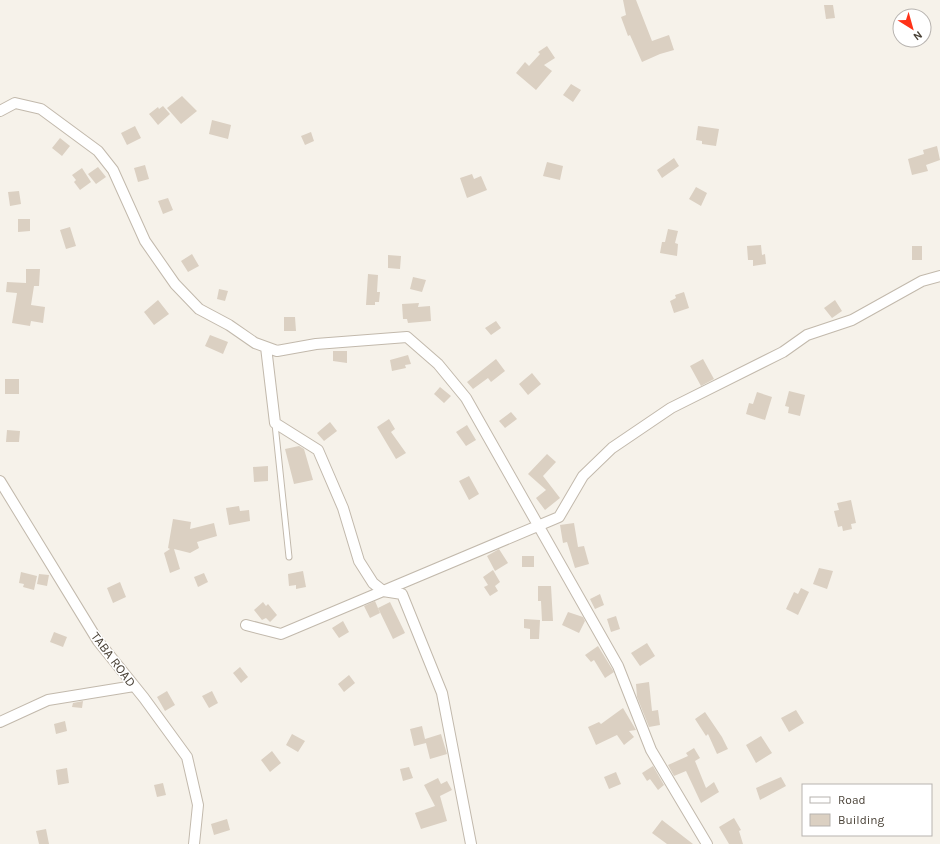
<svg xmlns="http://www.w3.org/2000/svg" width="940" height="844" viewBox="0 0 940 844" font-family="Karla,sans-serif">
	<rect width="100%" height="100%" fill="#f6f2ea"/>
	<!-- building -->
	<path fill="#dbd0c2" d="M623,0H636L652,41L669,35L674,50L660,54L642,62L630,35L628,36L621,17L626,15Z
		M824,5H833L835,18L826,19Z
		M547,46L555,58L544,65L552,71L536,90L516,73L525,62L529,66L540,54L538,52Z
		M571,84L581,90L573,102L563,95Z
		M182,96L197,111L181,124L167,108Z
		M163,106L170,114L158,125L149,114L158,107L159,109Z
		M212,120L231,125L228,139L209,134Z
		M135,126L141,138L127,145L121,133Z
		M698,126L719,129L716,146L702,144V141L696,140Z
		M311,132L314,141L305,145L301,136Z
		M60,138L70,146L62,156L52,148Z
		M937,146L940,160L926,165L928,171L912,175L908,159L924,154L923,150Z
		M674,158L679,166L662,178L657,170Z
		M547,162L563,166L560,180L543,176Z
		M145,165L149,179L138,182L134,168Z
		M98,167L106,177L96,184L88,174Z
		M82,168L91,182L80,190L74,182L76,180L72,175Z
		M472,174L474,179L481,176L487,190L467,198L460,178Z
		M696,187L707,193L701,206L689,199Z
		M19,191L21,204L10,206L8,192Z
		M168,198L173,210L163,214L158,201Z
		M18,219H30V231L18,232Z
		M70,227L76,246L66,249L60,230Z
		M668,229L678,231L675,243L678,244L677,256L660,253L662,242H665Z
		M761,245L762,255L765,254L766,264L753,266V260H748L747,246Z
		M912,246H922V260H912Z
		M192,254L199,266L188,272L181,261Z
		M388,255L401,256L400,269L388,268Z
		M26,269H40L39,286H34L31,305L45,307L43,323L31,321L30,326L12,323L17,293L6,292L7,282L26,283Z
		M368,274L378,275L377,292H380L379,302H375V305H366Z
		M413,277L426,280L422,292L410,289Z
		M219,289L228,291L225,301L217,299Z
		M684,292L689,308L674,313L670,301L676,298L675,295Z
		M158,300L169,314L154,325L144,312Z
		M835,300L842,311L832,318L824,308Z
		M419,303L418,307L430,306L431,321L408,323L407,319H403L402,304Z
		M284,317H295L296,331H284Z
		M496,321L501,328L491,335L485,328Z
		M210,335L228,342L223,354L205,346Z
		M333,351H347V363L333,361Z
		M408,355L411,364L405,365L406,368L392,371L390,360Z
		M496,359L505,371L491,382L488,378L473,389L467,382Z
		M703,359L714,379L701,386L690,366Z
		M532,373L541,384L528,395L519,384Z
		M5,379H19V394H5Z
		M440,387L451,396L444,403L434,394Z
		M789,391L805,395L800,416L788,413L789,407L785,406Z
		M757,392L772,397L765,420L746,414L749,403L753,404Z
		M511,412L517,419L505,428L499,421Z
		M389,419L395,429L391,432L406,453L396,459L377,427Z
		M330,422L337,431L324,441L317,433Z
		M467,425L476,440L466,446L456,432Z
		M7,430L20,431L19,442H6Z
		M299,446L304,449L313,480L294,484L285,449Z
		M547,454L556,462L543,476L560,498L545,510L536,498L546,490L528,474Z
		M268,466V481L254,482L253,467Z
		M469,476L479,494L469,500L459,481Z
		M851,500L856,523L851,524L852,529L843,531L842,526L838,527L834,511L839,510L837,503Z
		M239,506L240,511L249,510L250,521L229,525L226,508Z
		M173,519L191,522L190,529L214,523L217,536L197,542L199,548L190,553L174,549L180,569L170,573L164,553L170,549L168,548Z
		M574,523L578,547L584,546L589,564L575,568L567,542L563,543L560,525Z
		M499,549L508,563L495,571L487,556Z
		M522,556H534V567H522Z
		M819,568L833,571L827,589L813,584Z
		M493,570L500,582L495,586L498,591L490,596L484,587L488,585L483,577Z
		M303,571L306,587L296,589V585L289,586L288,574Z
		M21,572L37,576L34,590L23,587L24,584L19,583Z
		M204,573L208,582L198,587L194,577Z
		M39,574L49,575L47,586L37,584Z
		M120,582L126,597L113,603L107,588Z
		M538,586H551L553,621H542L541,601H538Z
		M801,588L809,592L798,615L786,609L794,592L798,594Z
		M600,594L604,605L595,609L590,599Z
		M375,601L380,613L370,618L364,606Z
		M263,602L266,606L268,604L277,615L270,622L266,618L262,620L254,610Z
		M390,602L405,633L393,639L378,608Z
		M568,612L583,617L585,621L579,633L562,625Z
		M616,616L620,629L611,632L607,619Z
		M524,619L540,620L539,639H530V629L524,628Z
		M343,621L349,632L339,638L332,628Z
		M54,632L67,637L63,647L50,642Z
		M647,643L655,656L640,666L631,653Z
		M598,646L614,672L605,678L594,660L591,662L585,655Z
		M240,667L248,677L241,683L233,673Z
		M349,675L355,683L344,692L338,684Z
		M649,682L652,711L658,710L660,725L649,727L637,697L636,684Z
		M167,691L175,705L165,711L157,697Z
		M212,691L218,703L209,708L202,696Z
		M83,701L82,708L72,707L73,703Z
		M623,708L636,730L629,731L634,737L624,745L617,735L596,745L588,727L599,722L601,724Z
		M796,710L804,723L789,732L781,718Z
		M705,712L722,737L728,749L717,754L708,734L706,736L695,719Z
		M65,721L67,731L56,734L54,724Z
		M422,726L425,739L441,734L447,754L430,759L426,743L414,746L410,729Z
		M292,734L305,741L298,752L286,745Z
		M761,736L772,753L756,763L746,745Z
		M694,748L700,758L695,761L706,788L714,782L719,792L701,803L686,771L674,776L668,765L688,756L686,753Z
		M272,751L281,763L270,772L261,760Z
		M653,766L664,785L658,790L650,779L647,781L642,773Z
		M409,767L413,778L403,781L400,769Z
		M67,768L69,783L58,785L56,770Z
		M616,772L621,784L609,789L604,777Z
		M781,777L786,786L760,800L756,788Z
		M438,778L441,784L447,781L452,790L440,796L447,821L421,829L415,813L435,806L424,785Z
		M163,783L166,795L157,797L154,785Z
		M734,818L741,830L739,831L743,844H729L719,827Z
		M227,819L230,830L214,835L211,824Z
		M662,820L693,844H667L652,833Z
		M46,829L49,844H39L36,831Z"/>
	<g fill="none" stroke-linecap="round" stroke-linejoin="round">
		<defs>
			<path id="lane" d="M275,424L289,557"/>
			<path id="street" d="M0,111L15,103L41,109L98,151L113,170L145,241L175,284L199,309L229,325L255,343L277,351L316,344L407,337L438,364L466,398L618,666L651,750L707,844
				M266,347L275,423L318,450L343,508L359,561L373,583L383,591L402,594L442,693L471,844
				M0,481L98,641L144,698L187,757L198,805L194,844
				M246,625L281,634L559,517L583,476L612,448L671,408L783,352L807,335L852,320L922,281L940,276
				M0,722L48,700L134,686"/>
		</defs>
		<!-- lane casing -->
		<use href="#lane" stroke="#c2b9ac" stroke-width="7"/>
		<!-- street casing -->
		<use href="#street" stroke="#c2b9ac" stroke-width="12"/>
		<!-- lane -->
		<use href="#lane" stroke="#fff" stroke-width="5"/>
		<!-- street -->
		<use href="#street" stroke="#fff" stroke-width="10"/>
	</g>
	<g text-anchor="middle" stroke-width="3" stroke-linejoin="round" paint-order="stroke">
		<!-- street labels -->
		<g font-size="13" fill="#4a4237" stroke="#fff">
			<text transform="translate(114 659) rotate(53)" y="5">TABA ROAD</text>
		</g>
	</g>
	<!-- legend -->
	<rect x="802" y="784" width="130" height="52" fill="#ffffff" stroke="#b7b3af"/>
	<rect x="810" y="797" width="20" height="6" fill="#ffffff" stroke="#b7b3af"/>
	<text x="838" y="804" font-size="12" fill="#4a4237">Road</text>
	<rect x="810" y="814" width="20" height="12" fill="#dbd0c2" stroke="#b7b3af"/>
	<text x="838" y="824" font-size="12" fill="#4a4237">Building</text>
	<!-- north arrow -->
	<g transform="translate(912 28) rotate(143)"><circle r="19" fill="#ffffff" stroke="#b7b3af"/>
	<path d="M0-3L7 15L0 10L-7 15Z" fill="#ff3218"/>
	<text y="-6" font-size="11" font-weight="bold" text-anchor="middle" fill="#4a4237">N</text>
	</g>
</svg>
